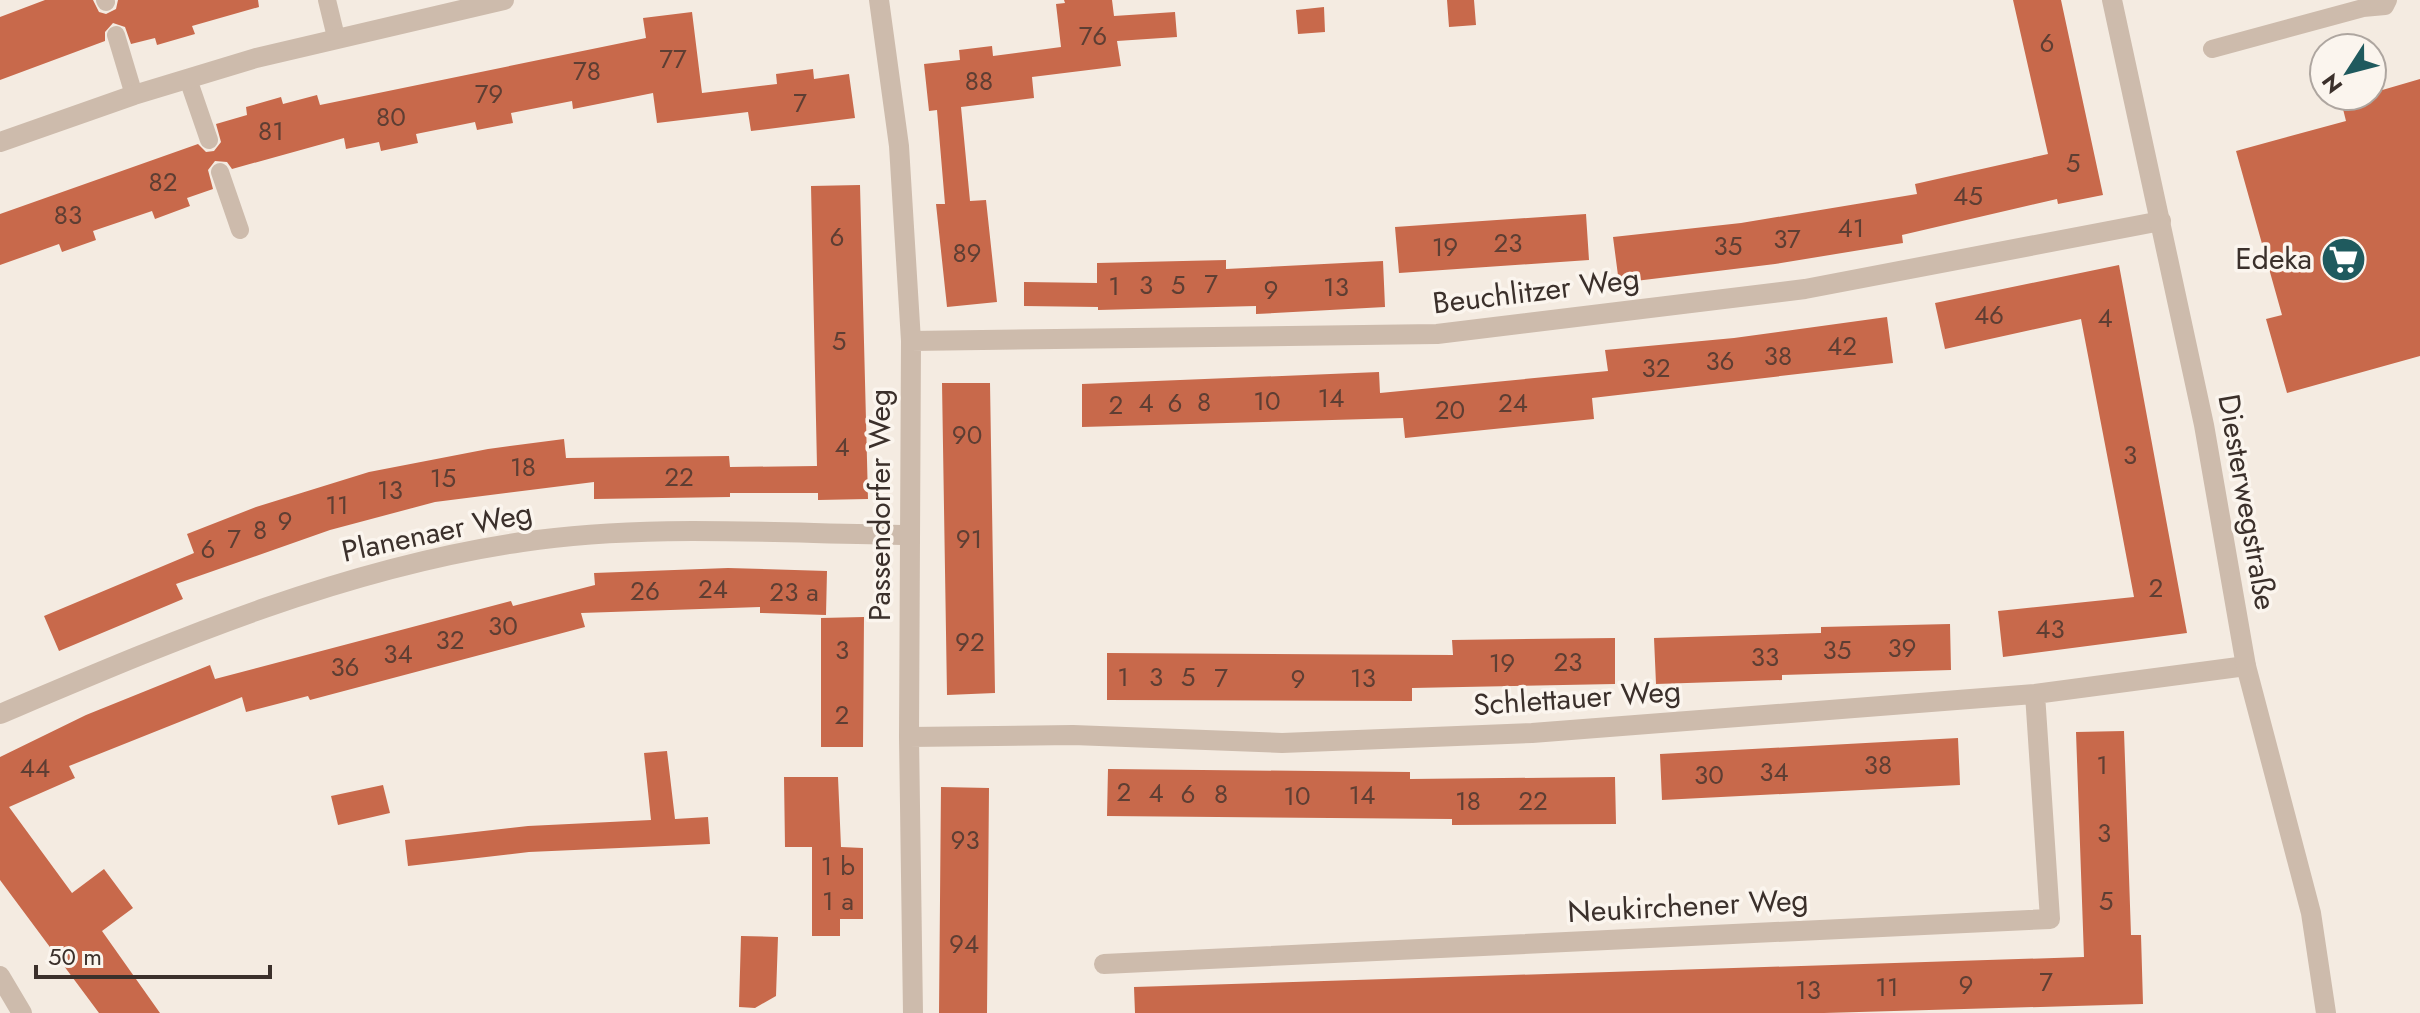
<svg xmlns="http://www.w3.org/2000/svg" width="2420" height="1013" viewBox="0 0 2420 1013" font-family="Jost,sans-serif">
	<rect width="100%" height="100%" fill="#f4ebe1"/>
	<!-- building -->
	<path fill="#c8694b" d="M45,0H93L99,12L106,14L116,9L118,0H258L259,7L192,26L195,34L157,45L155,38L131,44L125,27L113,23L105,32V41L0,80V17Z
		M1064,0H1112L1114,16L1175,12L1177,37L1117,41L1121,66L1032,77L1034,98L961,107L970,201L986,200L997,302L947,307L936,204H945L937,110L929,111L924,64L960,60L959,50L992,46L993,56L1061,47L1056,4L1065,3Z
		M1447,0H1474L1476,25L1449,27Z
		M2013,0H2061L2103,195L2058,204L2057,199L1902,235L1903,243L1775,264L1619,283L1613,237L1741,223L1917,194L1915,184L2048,154Z
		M1324,7L1325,32L1298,34L1296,10Z
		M692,12L702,93L777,84L776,74L813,69L814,79L849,74L855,118L751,131L748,112L657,123L653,93L573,109L572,101L511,113L513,123L477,130L475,122L416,134L418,143L381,151L379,142L346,149L344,138L232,169L227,162L215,161L208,170L213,189L187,198L190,206L155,219L152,211L93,231L96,240L62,252L59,244L0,265V214L198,144L206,152L214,151L221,142L216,124L247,115L246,107L281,97L283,104L317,95L320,105L646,38L643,18Z
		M2420,79V356L2287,393L2266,319L2282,315L2236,151L2346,121L2341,101L2372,96V93Z
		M860,185L868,499L818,500V493H730V497L594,499V482L435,502L330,530L176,584L183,599L59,651L44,616L194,553L187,534L256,507L369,472L488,449L564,439L566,458L729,456L730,467L817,466L811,186Z
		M1586,214L1589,260L1399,273L1395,227Z
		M1226,260V269L1383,261L1385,307L1256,314V306L1098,310V307L1024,306V282L1097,283V263Z
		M2119,265L2187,633L2003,657L1998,611L2134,597L2117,507L2081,319L1945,349L1935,303Z
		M1887,317L1893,363L1592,398L1594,419L1405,438L1403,418L1082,427V384L1379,372L1380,393L1608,371L1605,350L1734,338Z
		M942,383H990L995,693L947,695Z
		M728,568L827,571L826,615L760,613V607L581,613L585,627L310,700L308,696L246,712L242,697L69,766L75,778L9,807L72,893L104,869L133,908L102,931L160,1013H99L0,880V757L86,715L210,665L215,679L511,601L513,606L595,585L594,573Z
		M864,617L863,747H821V618Z
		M1950,624L1951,670L1782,675V680L1656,684L1654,638L1821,633V627Z
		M1615,638V684L1412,688V701L1107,700V653L1453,655L1452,640Z
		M2124,731L2131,935H2141L2143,1004L1824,1013H1135L1134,987L2084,957L2076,732Z
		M1958,738L1960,785L1662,800L1660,754Z
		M667,751L675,819L708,817L710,844L529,852L408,866L405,840L528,826L651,820L644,753Z
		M1108,769L1410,772V779L1615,777L1616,824L1452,825V819L1107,816Z
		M784,777H838L841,847L863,848V919H840V936H812V847H785Z
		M383,785L390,813L338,825L331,796Z
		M941,787L989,788L987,1013H939Z
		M741,936L778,937L776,996L755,1008L739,1007Z"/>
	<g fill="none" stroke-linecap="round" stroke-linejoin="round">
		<!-- service -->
		<path stroke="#cdbbac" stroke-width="18" d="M105,0L106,2
			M327,0L336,37
			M116,35L134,95
			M2212,49L2363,8L2385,6L2388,0
			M188,79L209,140
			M220,172L240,230"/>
		<!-- minor -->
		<path stroke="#cdbbac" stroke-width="20" d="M879,0L899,146L911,341L909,737L913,1013
			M0,142L134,95L256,58L504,0
			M911,341L1437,334L1805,289L2161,221
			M0,714C170,642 338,569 522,542C650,523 782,534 910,535
			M909,737L1073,735L1282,743L1532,733L2035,694L2246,666
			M1104,964L2050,919L2035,694"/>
		<!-- tertiary -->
		<path stroke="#cdbbac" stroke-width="20" d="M2112,0L2204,425L2246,666L2311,913L2326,1013
			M0,976L22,1013"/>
	</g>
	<!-- icons -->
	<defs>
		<symbol id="supermarket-disc" viewBox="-11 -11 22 22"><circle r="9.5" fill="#1f5a5e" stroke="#fbf5ee"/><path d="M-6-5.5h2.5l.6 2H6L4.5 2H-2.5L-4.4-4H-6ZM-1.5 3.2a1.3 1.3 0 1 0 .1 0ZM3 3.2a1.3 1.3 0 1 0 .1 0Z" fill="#fff"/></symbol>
	</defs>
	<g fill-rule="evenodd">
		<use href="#supermarket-disc" x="2318" y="234" width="51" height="51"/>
	</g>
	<g text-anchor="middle" stroke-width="7" stroke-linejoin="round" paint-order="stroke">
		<!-- number labels -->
		<g font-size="26" fill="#5e3e33">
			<text x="1093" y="45">76</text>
			<text x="2047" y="52">6</text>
			<text x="673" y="68">77</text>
			<text x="587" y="80">78</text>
			<text x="979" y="90">88</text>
			<text x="489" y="103">79</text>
			<text x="800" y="112">7</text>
			<text x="391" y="126">80</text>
			<text x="271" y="140">81</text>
			<text x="2073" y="172">5</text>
			<text x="163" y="191">82</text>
			<text x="1968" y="205">45</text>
			<text x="68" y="224">83</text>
			<text x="1851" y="237">41</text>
			<text x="837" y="246">6</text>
			<text x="1787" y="248">37</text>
			<text x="1508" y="252">23</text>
			<text x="1728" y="255">35</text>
			<text x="1445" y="256">19</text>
			<text x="967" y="262">89</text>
			<text x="1211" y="293">7</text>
			<text x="1146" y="294">3</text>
			<text x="1178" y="294">5</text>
			<text x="1114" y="295">1</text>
			<text x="1336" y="296">13</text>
			<text x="1271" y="299">9</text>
			<text x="1989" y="324">46</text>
			<text x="2105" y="327">4</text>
			<text x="839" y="350">5</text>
			<text x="1842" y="355">42</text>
			<text x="1778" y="365">38</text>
			<text x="1720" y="370">36</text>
			<text x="1656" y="377">32</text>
			<text x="1331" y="407">14</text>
			<text x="1267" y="410">10</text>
			<text x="1204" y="411">8</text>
			<text x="1146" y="412">4</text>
			<text x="1175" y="412">6</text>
			<text x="1513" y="412">24</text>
			<text x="1116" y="414">2</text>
			<text x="1450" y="419">20</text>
			<text x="967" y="444">90</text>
			<text x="842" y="456">4</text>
			<text x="2130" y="464">3</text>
			<text x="523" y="476">18</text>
			<text x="679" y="486">22</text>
			<text x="443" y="487">15</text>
			<text x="390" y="499">13</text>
			<text x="337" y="514">11</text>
			<text x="285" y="530">9</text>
			<text x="260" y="539">8</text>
			<text x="234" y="548">7</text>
			<text x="969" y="548">91</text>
			<text x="208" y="558">6</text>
			<text x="2156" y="597">2</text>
			<text x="713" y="598">24</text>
			<text x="645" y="600">26</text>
			<text x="794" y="601">23 a</text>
			<text x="503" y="635">30</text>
			<text x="2050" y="638">43</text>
			<text x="450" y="649">32</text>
			<text x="970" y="651">92</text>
			<text x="1902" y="657">39</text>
			<text x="842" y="659">3</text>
			<text x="1837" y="659">35</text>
			<text x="398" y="663">34</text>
			<text x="1765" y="666">33</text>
			<text x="1568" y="671">23</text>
			<text x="1502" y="672">19</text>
			<text x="345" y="676">36</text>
			<text x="1123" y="686">1</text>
			<text x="1156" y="686">3</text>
			<text x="1188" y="686">5</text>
			<text x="1221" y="687">7</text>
			<text x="1363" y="687">13</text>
			<text x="1298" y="688">9</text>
			<text x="842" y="724">2</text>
			<text x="1878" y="774">38</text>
			<text x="2102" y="774">1</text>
			<text x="35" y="777">44</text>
			<text x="1774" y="781">34</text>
			<text x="1709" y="784">30</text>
			<text x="1124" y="801">2</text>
			<text x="1156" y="802">4</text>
			<text x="1188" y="803">6</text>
			<text x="1221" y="803">8</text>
			<text x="1362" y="804">14</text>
			<text x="1297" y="805">10</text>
			<text x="1468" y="810">18</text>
			<text x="1533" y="810">22</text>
			<text x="2104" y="842">3</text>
			<text x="965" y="849">93</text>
			<text x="838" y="875">1 b</text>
			<text x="838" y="910">1 a</text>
			<text x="2106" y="910">5</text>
			<text x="964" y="953">94</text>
			<text x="2046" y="991">7</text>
			<text x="1966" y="994">9</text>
			<text x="1887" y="996">11</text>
			<text x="1808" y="999">13</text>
		</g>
		<!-- poi labels -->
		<g font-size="30" fill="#3b302b" stroke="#fbf5ee" text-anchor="end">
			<text x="2312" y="269">Edeka</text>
		</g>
		<!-- street labels -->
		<g font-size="30" fill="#3b302b" stroke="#fbf5ee">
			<text transform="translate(1536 291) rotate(-7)" y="10">Beuchlitzer Weg</text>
			<text transform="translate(2247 502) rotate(80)" y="10">Diesterwegstraße</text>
			<text transform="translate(880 505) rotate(-90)" y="10">Passendorfer Weg</text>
			<text transform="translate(437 532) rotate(-12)" y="10">Planenaer Weg</text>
			<text transform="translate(1577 698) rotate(-4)" y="10">Schlettauer Weg</text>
			<text transform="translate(1688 906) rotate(-3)" y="10">Neukirchener Weg</text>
		</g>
	</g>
	<!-- north arrow -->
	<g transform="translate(2348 72) rotate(234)"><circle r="38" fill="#fbf5ee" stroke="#aea6a0" stroke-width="2"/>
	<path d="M0-6L14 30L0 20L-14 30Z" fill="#1f5a5e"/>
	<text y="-12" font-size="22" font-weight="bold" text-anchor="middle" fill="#3b302b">N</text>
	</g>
	<!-- scale -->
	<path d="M36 965v12h234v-12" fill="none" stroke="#3b302b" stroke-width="4"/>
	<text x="48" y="965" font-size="24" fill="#3b302b" stroke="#fbf5ee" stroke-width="6" paint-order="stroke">50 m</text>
</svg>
